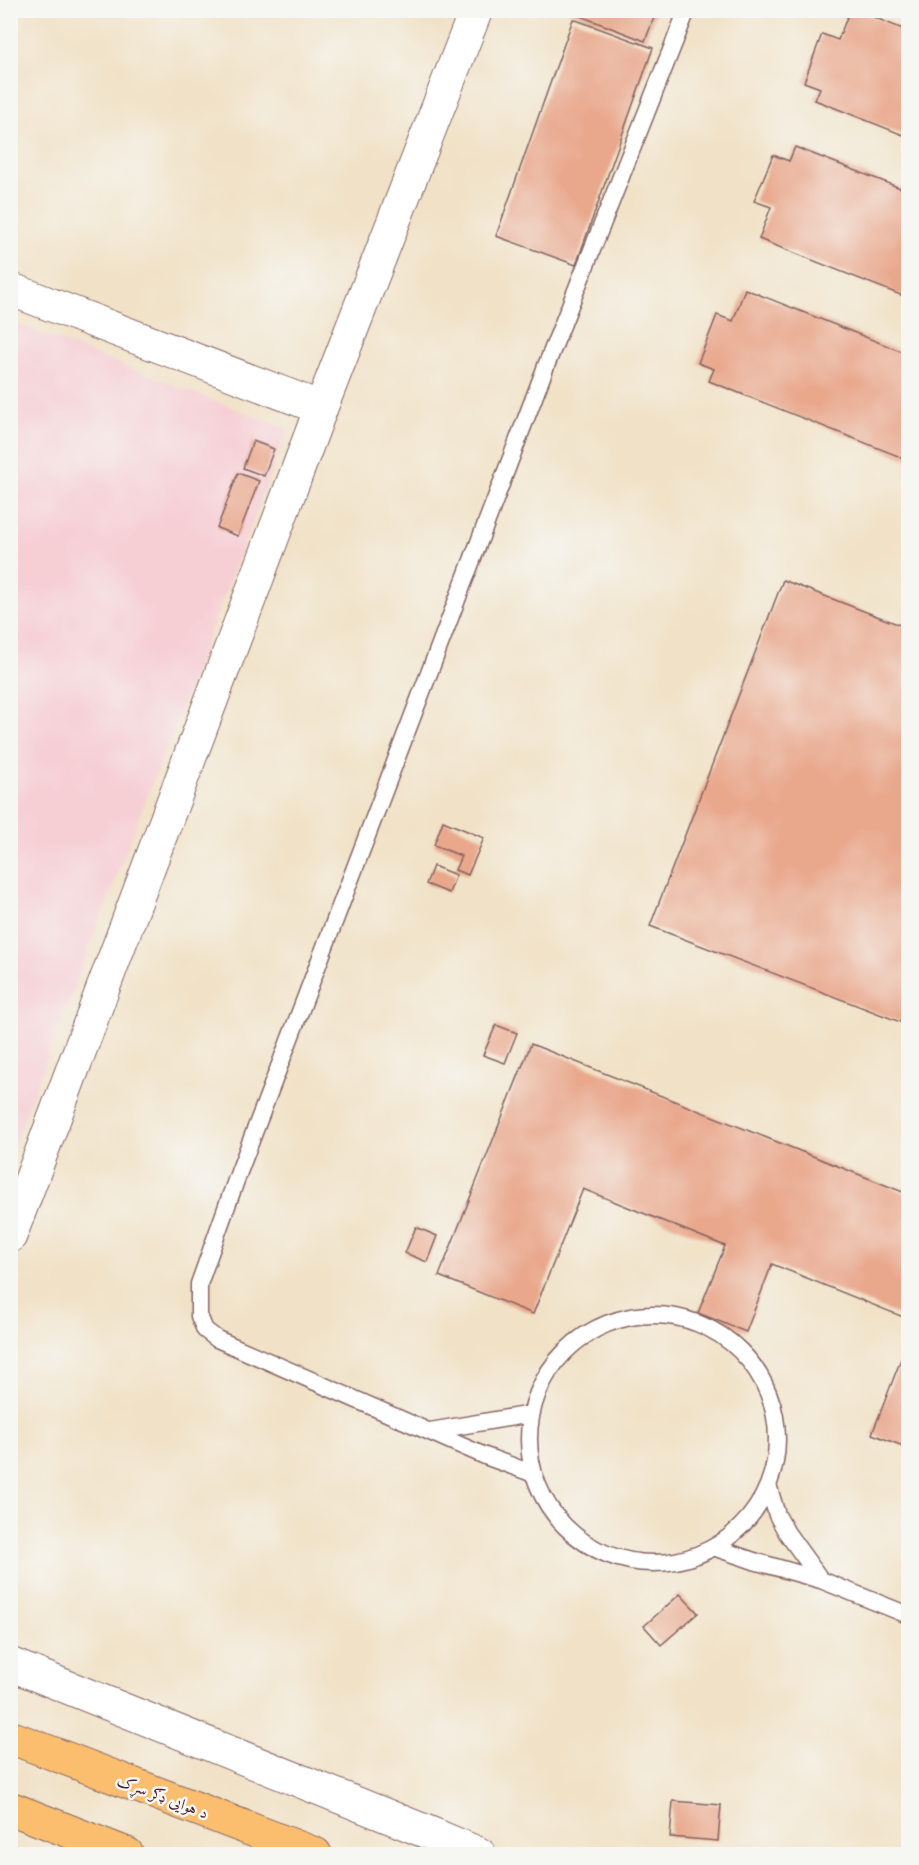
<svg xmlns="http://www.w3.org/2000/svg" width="919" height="1865" viewBox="0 0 919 1865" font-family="'Old Standard TT',Amiri,serif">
	<rect width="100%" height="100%" fill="#f6f6f2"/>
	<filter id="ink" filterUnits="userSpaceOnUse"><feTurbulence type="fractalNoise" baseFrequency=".0167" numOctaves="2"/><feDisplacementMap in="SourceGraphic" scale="12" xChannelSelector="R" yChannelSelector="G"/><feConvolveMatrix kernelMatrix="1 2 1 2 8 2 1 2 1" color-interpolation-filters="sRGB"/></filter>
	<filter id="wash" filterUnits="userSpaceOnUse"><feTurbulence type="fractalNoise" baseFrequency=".008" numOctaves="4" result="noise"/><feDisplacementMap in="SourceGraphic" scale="24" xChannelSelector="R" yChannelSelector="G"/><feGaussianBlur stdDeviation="1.35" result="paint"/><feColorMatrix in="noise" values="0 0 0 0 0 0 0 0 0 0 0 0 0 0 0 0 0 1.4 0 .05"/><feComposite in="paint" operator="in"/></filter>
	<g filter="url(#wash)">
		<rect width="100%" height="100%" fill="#f1e2c7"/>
		<!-- built -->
		<path fill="#f6cfd5" d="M11,322L288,429L11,1152Z"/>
		<g id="blocks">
			<!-- building -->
			<path fill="#e9a78c" d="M565,10H657L645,41Z
				M850,10H856L908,31V137L815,100L820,88L804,82L822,34L838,40Z
				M573,19L653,48L576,265L496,236Z
				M795,147L908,191V298L759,239L771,207L754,201L773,155L789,161Z
				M745,289L908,354V460L709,381L714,369L698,363L717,315L733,321Z
				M253,441L274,449L264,476L243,468Z
				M238,473L259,481L238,536L217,528Z
				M783,580L908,628V1025L650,926Z
				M443,821L484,838L468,875L455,870L461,856L434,845Z
				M433,866L456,875L449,893L426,884Z
				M496,1025L517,1033L505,1063L483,1055Z
				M531,1044L908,1194V1319L772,1264L746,1332L698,1313L725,1246L583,1189L533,1314L439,1276Z
				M416,1227L437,1236L427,1262L405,1253Z
				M908,1341V1448L872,1434Z
				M680,1594L698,1613L661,1645L644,1626Z
				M673,1801L721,1805L718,1841L670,1837Z"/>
		</g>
	</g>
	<g filter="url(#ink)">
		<use href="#blocks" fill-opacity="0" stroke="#846362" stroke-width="1.5"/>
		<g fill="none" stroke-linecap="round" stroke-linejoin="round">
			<defs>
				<path id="lane" d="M529 1439a124 124 0 1 1 248 0a124 124 0 1 1-248 0Z
					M430,1431L531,1414
					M534,1474L485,1456L217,1339L205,1330L199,1316V1284L239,1172L546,366L687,10
					M769,1488L777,1515L787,1533L821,1580
					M716,1548L754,1561L821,1580L908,1615"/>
				<path id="street" d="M10,289L321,408
					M10,1236L321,408L476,10
					M10,1664L432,1834L479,1854"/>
				<path id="primary" d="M10,1737L315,1854
					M10,1808L127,1854"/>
			</defs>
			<!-- lane casing -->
			<use href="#lane" stroke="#846362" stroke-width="19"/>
			<!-- street casing -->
			<use href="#street" stroke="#846362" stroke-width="35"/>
			<!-- primary casing -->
			<use href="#primary" stroke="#846362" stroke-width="35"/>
			<!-- lane -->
			<use href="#lane" stroke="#fff" stroke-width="16"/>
			<!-- street -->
			<use href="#street" stroke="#fff" stroke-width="33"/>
			<!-- primary -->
			<use href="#primary" stroke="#fbbe6e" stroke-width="33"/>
		</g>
	</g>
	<g text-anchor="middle" stroke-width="5" stroke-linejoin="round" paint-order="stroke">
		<!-- street labels -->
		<g font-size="16" fill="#4a1f2b" stroke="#f6f6f2">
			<text transform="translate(163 1796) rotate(21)" y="6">د هوایی ډګر سړک</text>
		</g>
	</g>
	<!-- margin -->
	<rect width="919" height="1865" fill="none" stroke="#f6f6f2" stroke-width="36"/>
</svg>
